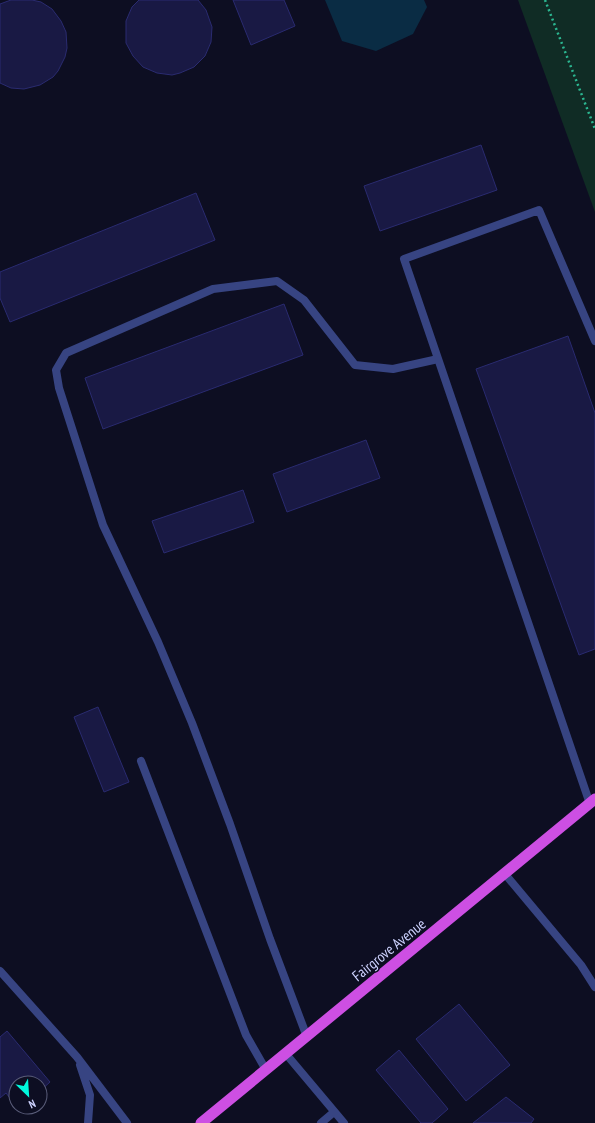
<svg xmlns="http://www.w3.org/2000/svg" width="595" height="1123" viewBox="0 0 595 1123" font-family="'PT Sans Narrow',sans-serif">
	<rect width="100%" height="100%" fill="#0d0e22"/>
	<!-- green -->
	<path fill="#102c25" d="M518,0H595V212Z"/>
	<!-- water -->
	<path fill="#0a2c44" d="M325,0H424L427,7L413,34L376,51L342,41Z"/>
	<!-- building -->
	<path fill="#191944" stroke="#2a2b70" d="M11,0H32L41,2L52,9L61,21L66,32L67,48L65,57L58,71L53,77L40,85L24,89L11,88L0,83V4Z
		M139,0H198L206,10L212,27L211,42L205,56L194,67L180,73L172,75L157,73L143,67L133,56L126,43V21L132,7Z
		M233,0H284L295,26L251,45Z
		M481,145L497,190L380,231L364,186Z
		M196,193L215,240L10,322L0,298V272Z
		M284,304L303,355L103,429L85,378Z
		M568,336L595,413V649L579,655L476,369Z
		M366,440L380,478L287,512L273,474Z
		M243,490L254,522L164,553L152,521Z
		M98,707L129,782L104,792L74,717Z
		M459,1004L510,1065L466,1101L416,1039Z
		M7,1031L50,1082L40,1091V1083H16V1106L6,1093L0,1098V1037Z
		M399,1050L448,1109L432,1123H421L376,1070Z
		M506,1097L534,1119L531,1123H473Z"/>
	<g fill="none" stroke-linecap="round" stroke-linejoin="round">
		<!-- path -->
		<path stroke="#2bb690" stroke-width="2.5" stroke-dasharray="2 3" stroke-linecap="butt" d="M545,0L595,129"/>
		<!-- service -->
		<path stroke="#374482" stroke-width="8" d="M141,761L246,1035L266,1070
			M590,804L404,259L539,210L595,341
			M505,874L581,965L595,987
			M0,971L77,1057L127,1123
			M307,1037L270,939L230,824L192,723L158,642L103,525L59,388L56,370L66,353L213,289L277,281L304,300L355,365L393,369L438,359
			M80,1065L90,1095L88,1123
			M321,1123L334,1112"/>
		<!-- tertiary -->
		<path stroke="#374482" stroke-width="8" d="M286,1054L344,1123"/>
		<!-- trunk -->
		<path stroke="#cd4fe3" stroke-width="11" d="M201,1123L595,799"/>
	</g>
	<g text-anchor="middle" stroke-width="3" stroke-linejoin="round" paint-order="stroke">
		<!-- street labels -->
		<g font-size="15" fill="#ced3ff" stroke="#0d0e22">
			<text transform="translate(389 950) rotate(-39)" y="5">Fairgrove Avenue</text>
		</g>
	</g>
	<!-- north arrow -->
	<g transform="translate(28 1095) rotate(155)"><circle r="19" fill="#0d0e22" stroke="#5a5d7a"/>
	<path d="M0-3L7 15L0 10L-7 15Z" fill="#00f9dd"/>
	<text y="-6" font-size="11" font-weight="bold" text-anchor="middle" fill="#ced3ff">N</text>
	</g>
</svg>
